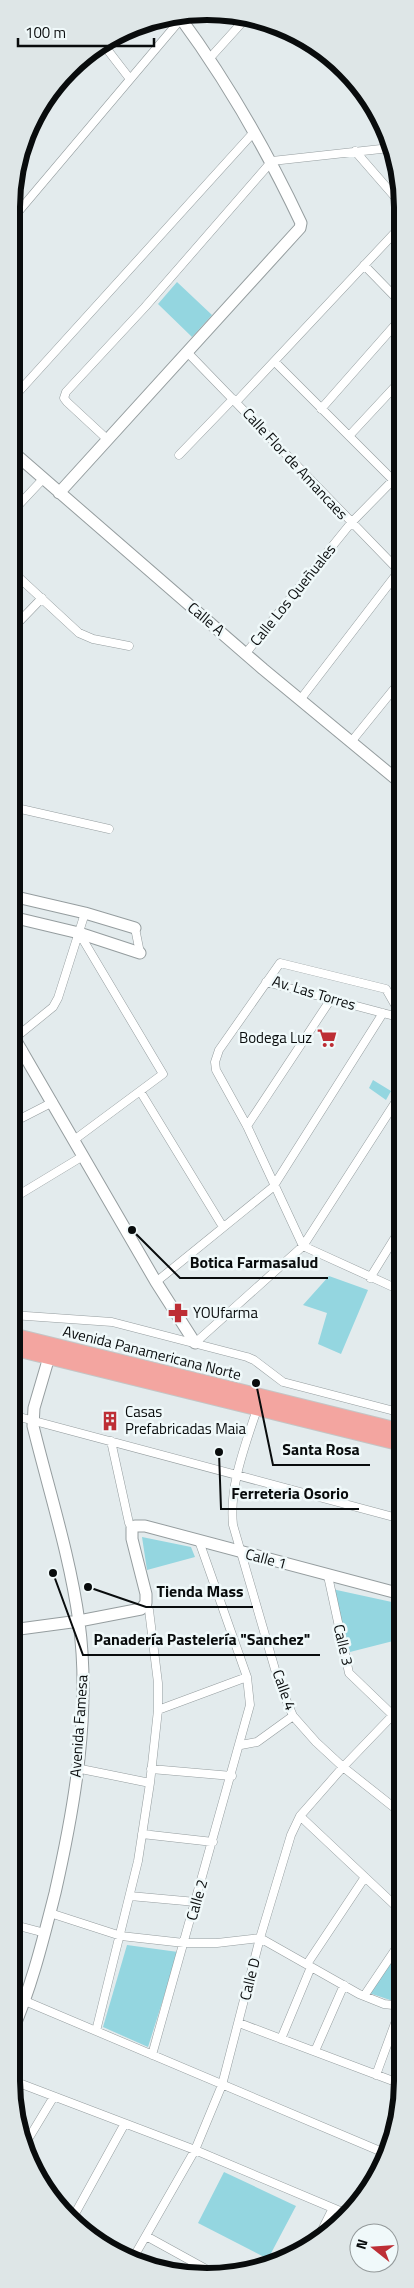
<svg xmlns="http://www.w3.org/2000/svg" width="414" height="2288" viewBox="0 0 414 2288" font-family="'Titillium Web',sans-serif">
	<rect width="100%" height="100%" fill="#e3ebed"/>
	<!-- green -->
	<path fill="#94d6e0" d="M177,282L212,315L192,337L158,304Z
		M373,1080L391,1091L386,1100L369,1088Z
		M329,1276L368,1290L341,1354L318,1344L327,1313L303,1305Z
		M142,1537L191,1547L195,1557L147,1570Z
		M332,1589L401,1604V1639L350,1652Z
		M127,1945L178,1952L148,2047L103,2027Z
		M401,1946V2000L396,2002L369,1993Z
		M224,2172L296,2206L268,2259L198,2223Z"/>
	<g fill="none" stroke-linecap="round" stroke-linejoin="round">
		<defs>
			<path id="street" d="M103,44L130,79
				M209,59L247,17
				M355,151L402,205
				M13,218L181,19
				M364,265L402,304
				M188,353L402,574
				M275,362L393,480
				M13,398L254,132
				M236,402L402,225
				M321,409L402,317
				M349,436L402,379
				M108,440L67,402L64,398L66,392L145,307L272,161L390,148
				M179,455L233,399
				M13,511L43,479
				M13,572L79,633L93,639L129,646
				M13,628L42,598
				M246,653L351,523L402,471
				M300,700L402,567
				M12,711C21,704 19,696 12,689
				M351,742L402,679
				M12,807L109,829
				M135,928L140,953
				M266,982L402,1018
				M15,1038L53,1007L58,998L85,913
				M12,1056L23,1050
				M140,1091L223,1227
				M12,1123L53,1102
				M247,1126L331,999
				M74,1140L163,1074L79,933
				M12,1199L83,1156
				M370,1278L402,1226
				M156,1282L273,1187L383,1013
				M402,1291L303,1246L247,1126L216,1070L215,1062L219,1050L280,963L386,989L402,1017
				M12,1315L112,1322L247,1357L254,1360L283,1382L402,1413
				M195,1343L303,1246L402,1092
				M257,1409C245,1446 229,1486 233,1525L279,1683L293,1716L316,1742L343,1767L401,1813
				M12,1415L401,1519
				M111,1441L129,1523L132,1528
				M328,1576L349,1673L401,1723
				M158,1710L247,1677
				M241,1745L257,1742L293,1716
				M76,1768L150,1783
				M151,1769L232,1776
				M300,1816L401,1911
				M142,1834L213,1842
				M130,1896L196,1902
				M50,1913L121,1936L184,1943H217L260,1938L359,1994L384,2004L401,2006
				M11,1924L45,1933
				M307,1964L365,1877
				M364,1996L401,1941
				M25,2001L387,2154
				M239,2023L401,2084
				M96,2031L138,1861L150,1783L158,1710V1683L149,1610L146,1605
				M281,2039L311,1967
				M315,2051L344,1985
				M152,2055L250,1705L247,1677L199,1541
				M376,2075L401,2007
				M11,2080L195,2150L347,2214
				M24,2146L53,2098
				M71,2221L124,2125
				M146,2236L215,2274
				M318,2238L333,2208
				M132,2260L195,2150L222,2085L260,1938L291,1835L300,1816L343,1767L392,1716"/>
			<path id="secondary" d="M13,452L263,669L402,784
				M59,493L300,228L301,223C267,151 227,81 179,16
				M12,896L85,913L135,928
				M12,917L79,933L140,953
				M12,1034L156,1282L195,1343
				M12,1630L79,1621L141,1609L146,1603V1594L132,1539V1528L135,1526H145L401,1594
				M11,2034C31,1989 43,1940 55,1893C75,1805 91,1712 79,1622C70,1556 49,1491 33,1426L34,1408L49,1357"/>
			<path id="highway" d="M12,1335L402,1431
				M12,1348L402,1444"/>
		</defs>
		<!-- street casing -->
		<use href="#street" stroke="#959d9f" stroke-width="9"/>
		<!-- secondary casing -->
		<use href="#secondary" stroke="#959d9f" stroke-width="13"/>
		<!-- highway casing -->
		<use href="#highway" stroke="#c4c5c5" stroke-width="16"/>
		<!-- street -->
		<use href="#street" stroke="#fff" stroke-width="8"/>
		<!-- secondary -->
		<use href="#secondary" stroke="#fff" stroke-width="11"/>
		<!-- highway -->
		<use href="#highway" stroke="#f3a5a0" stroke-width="14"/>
	</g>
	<!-- icons -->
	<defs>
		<symbol id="supermarket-bare" viewBox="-9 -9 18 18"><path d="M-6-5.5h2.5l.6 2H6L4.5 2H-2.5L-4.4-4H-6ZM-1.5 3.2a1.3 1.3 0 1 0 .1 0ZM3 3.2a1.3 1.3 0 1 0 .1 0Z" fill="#bd2e35" stroke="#f0f9fa" stroke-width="2.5" paint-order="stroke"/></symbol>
		<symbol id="pharmacy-bare" viewBox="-9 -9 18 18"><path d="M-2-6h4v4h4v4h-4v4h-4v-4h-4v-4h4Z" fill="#bd2e35" stroke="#f0f9fa" stroke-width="2.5" paint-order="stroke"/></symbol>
		<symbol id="building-bare" viewBox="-9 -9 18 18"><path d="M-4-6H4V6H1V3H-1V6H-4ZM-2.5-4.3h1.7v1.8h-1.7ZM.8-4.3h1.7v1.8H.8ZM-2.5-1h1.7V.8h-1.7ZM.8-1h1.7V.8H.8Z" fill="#bd2e35" stroke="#f0f9fa" stroke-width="2.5" paint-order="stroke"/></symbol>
	</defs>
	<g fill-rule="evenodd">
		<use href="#supermarket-bare" x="313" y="1024" width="28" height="28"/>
		<use href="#pharmacy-bare" x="164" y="1299" width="28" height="28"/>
		<use href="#building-bare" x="96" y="1407" width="28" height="28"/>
	</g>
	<g text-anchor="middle" stroke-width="5" stroke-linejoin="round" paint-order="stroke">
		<!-- street labels -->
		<g font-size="15" fill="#090c0d" stroke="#f0f9fa">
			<text transform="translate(295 464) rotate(47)" y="5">Calle Flor de Amancaes</text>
			<text transform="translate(293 595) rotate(-51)" y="5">Calle Los Queñuales</text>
			<text transform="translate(206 619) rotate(40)" y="5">Calle A</text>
			<text transform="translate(314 993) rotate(17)" y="5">Av. Las Torres</text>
			<text transform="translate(152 1353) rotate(14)" y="5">Avenida Panamericana Norte</text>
			<text transform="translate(266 1559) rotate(15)" y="5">Calle 1</text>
			<text transform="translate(343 1645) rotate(77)" y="5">Calle 3</text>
			<text transform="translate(284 1690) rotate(70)" y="5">Calle 4</text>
			<text transform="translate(79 1726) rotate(-86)" y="5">Avenida Famesa</text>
			<text transform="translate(197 1900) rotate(-74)" y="5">Calle 2</text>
			<text transform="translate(250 1979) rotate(-76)" y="5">Calle D</text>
		</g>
		<!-- poi labels -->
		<g font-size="15" fill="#090c0d" stroke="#f0f9fa" text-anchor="start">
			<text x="312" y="1043" text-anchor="end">Bodega Luz</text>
			<text x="193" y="1318">YOUfarma</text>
			<text x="125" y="1417">Casas<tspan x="125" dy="17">Prefabricadas Maia</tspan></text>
		</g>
	</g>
	<!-- crop -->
	<path d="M0 0H414V2288H0ZM207 20H207A187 187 0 0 1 394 207V2081A187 187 0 0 1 207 2268H207A187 187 0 0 1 20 2081V207A187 187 0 0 1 207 20Z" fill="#dee6e7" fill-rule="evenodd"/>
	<path fill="none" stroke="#090c0d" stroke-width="6" d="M207 20H207A187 187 0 0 1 394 207V2081A187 187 0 0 1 207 2268H207A187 187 0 0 1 20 2081V207A187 187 0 0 1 207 20Z"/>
	<!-- callouts -->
	<path fill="none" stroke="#090c0d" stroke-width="2" d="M132 1230L180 1278H328M256 1383L273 1465H370M219 1452L221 1509H359M88 1587L146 1607H253M53 1573L83 1655H320"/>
	<g fill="#090c0d" stroke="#f0f9fa" stroke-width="2">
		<circle cx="132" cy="1230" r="5"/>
		<circle cx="256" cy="1383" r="5"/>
		<circle cx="219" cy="1452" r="5"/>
		<circle cx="88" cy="1587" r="5"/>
		<circle cx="53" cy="1573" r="5"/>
	</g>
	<g font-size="16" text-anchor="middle" font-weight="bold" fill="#090c0d" stroke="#f0f9fa" stroke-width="5" stroke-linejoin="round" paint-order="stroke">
		<text x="254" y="1268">Botica Farmasalud</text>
		<text x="321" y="1455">Santa Rosa</text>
		<text x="290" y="1499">Ferreteria Osorio</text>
		<text x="200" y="1597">Tienda Mass</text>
		<text x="202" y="1645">Panadería Pastelería "Sanchez"</text>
	</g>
	<!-- north arrow -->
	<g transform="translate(374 2248) rotate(287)"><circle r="24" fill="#f0f9fa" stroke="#949a9b"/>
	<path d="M0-4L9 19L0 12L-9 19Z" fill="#bd2e35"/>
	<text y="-8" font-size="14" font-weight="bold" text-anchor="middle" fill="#090c0d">N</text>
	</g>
	<!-- scale -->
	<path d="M18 38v8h136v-8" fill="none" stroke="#090c0d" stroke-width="2.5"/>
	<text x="25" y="38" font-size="15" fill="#090c0d" stroke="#f0f9fa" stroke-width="4" paint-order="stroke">100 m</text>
</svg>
